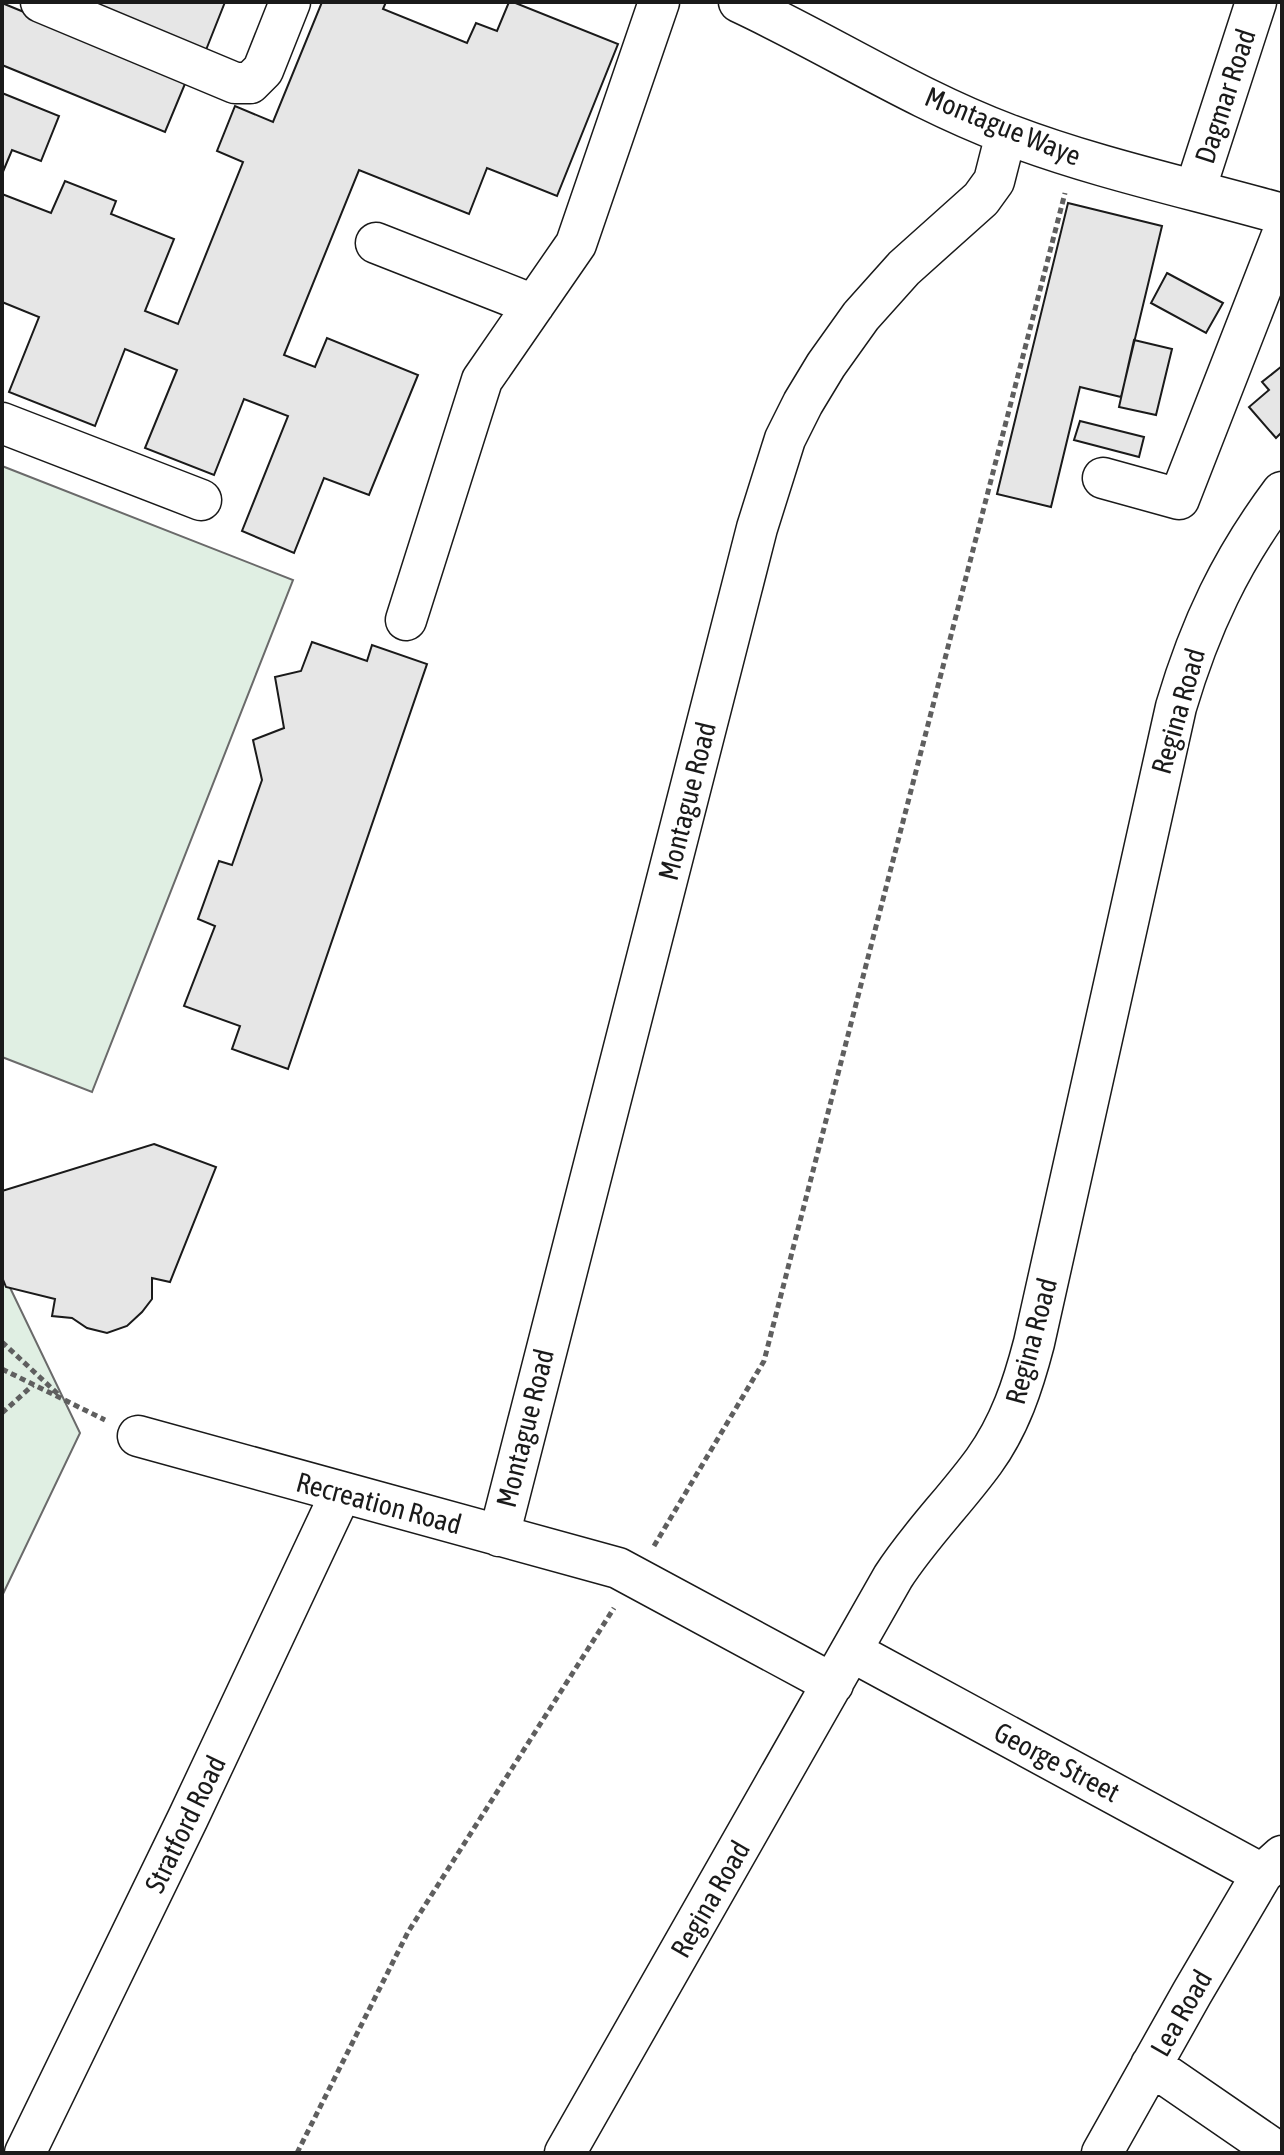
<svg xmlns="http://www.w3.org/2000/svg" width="1284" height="2155" viewBox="0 0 1284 2155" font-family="'Asap Condensed',sans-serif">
	<rect width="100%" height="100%" fill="#fff"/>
	<!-- green -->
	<path fill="#e0efe3" stroke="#6a6a6a" stroke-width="2" d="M2,466L293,580L92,1092L2,1057Z
		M2,1271L80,1433L2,1596Z"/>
	<!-- building -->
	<path fill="#e6e6e6" stroke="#1a1a1a" stroke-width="2" d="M58,2H225L202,60Z
		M322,2H386L383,9L467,43L476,23L497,31L509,2H513L618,44L557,196L487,168L469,214L359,170L284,355L315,367L327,338L418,375L369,495L324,478L294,553L242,531L288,416L244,399L214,475L145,448L177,370L125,349L95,426L9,392L39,317L2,302V194L51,213L65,181L116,201L111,214L174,239L145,311L178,324L243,162L217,151L235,106L273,122Z
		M2,3L187,79L165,132L2,65Z
		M2,93L59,116L41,161L12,150L2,174Z
		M1068,203L1162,226L1121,397L1080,387L1051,507L997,494Z
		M1167,273L1223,303L1206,333L1151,303Z
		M1134,340L1172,349L1156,415L1119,407Z
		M1282,366V432L1276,438L1249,407L1269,390L1262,382Z
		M1080,421L1144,437L1139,457L1074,440Z
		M312,642L367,661L372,645L427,664L288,1069L232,1049L240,1026L184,1006L215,926L198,919L219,861L232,865L262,780L253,740L284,728L275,677L301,671Z
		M154,1144L216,1167L170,1282L152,1278V1299L142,1312L127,1326L107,1333L87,1328L72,1318L52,1316L55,1299L6,1287L2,1277V1191Z"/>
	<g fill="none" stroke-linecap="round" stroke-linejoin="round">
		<defs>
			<path id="minor" d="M41,2L235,83H250L263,70L290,2
				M739,2C829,44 914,99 1007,134C1096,168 1190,188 1282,214
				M1195,190L1256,2
				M376,243L534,305
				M2,423L201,500
				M1103,478L1179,499L1282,235
				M406,620L482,380L576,244L659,2
				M138,1436L618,1568L833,1684
				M499,1536L757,528L785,439L803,403L826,365L861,316L904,268L981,199L994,181L1006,134
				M851,1651L1262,1874
				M1151,2065L1279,2153
				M25,2153L188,1818L341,1493
				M565,2153L893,1577C920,1535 955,1501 984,1461C1010,1425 1023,1385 1034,1343L1176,707C1200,626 1231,560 1282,492
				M1102,2153L1192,1993L1262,1874L1282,1856"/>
		</defs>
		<!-- minor casing -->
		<use href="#minor" stroke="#1a1a1a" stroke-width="43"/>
		<!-- path -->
		<path stroke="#5f5f5f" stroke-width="5" stroke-dasharray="6 4" stroke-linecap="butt" d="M2,1342L60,1396
			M2,1369L105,1420
			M2,1413L33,1385
			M654,1546L764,1361L1065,193
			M297,2153L408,1932L614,1608"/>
		<!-- minor -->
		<use href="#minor" stroke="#fff" stroke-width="40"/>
	</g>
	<g text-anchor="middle" stroke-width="6" stroke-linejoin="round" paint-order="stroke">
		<!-- street labels -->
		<g font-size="28" fill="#1a1a1a" stroke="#fff">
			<text transform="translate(1225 96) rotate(-72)" y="10">Dagmar Road</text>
			<text transform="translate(1003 126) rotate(22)" y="10">Montague Waye</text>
			<text transform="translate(1178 711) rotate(-74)" y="10">Regina Road</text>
			<text transform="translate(687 801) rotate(-76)" y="10">Montague Road</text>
			<text transform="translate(1031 1341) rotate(-75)" y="10">Regina Road</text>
			<text transform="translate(525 1428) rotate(-76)" y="10">Montague Road</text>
			<text transform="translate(379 1503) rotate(15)" y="10">Recreation Road</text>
			<text transform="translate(1057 1762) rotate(28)" y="10">George Street</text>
			<text transform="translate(185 1824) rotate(-64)" y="10">Stratford Road</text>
			<text transform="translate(710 1899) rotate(-60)" y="10">Regina Road</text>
			<text transform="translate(1181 2013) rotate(-60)" y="10">Lea Road</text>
		</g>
	</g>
	<!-- border -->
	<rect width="1284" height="2155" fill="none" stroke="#1a1a1a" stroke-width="8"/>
</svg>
